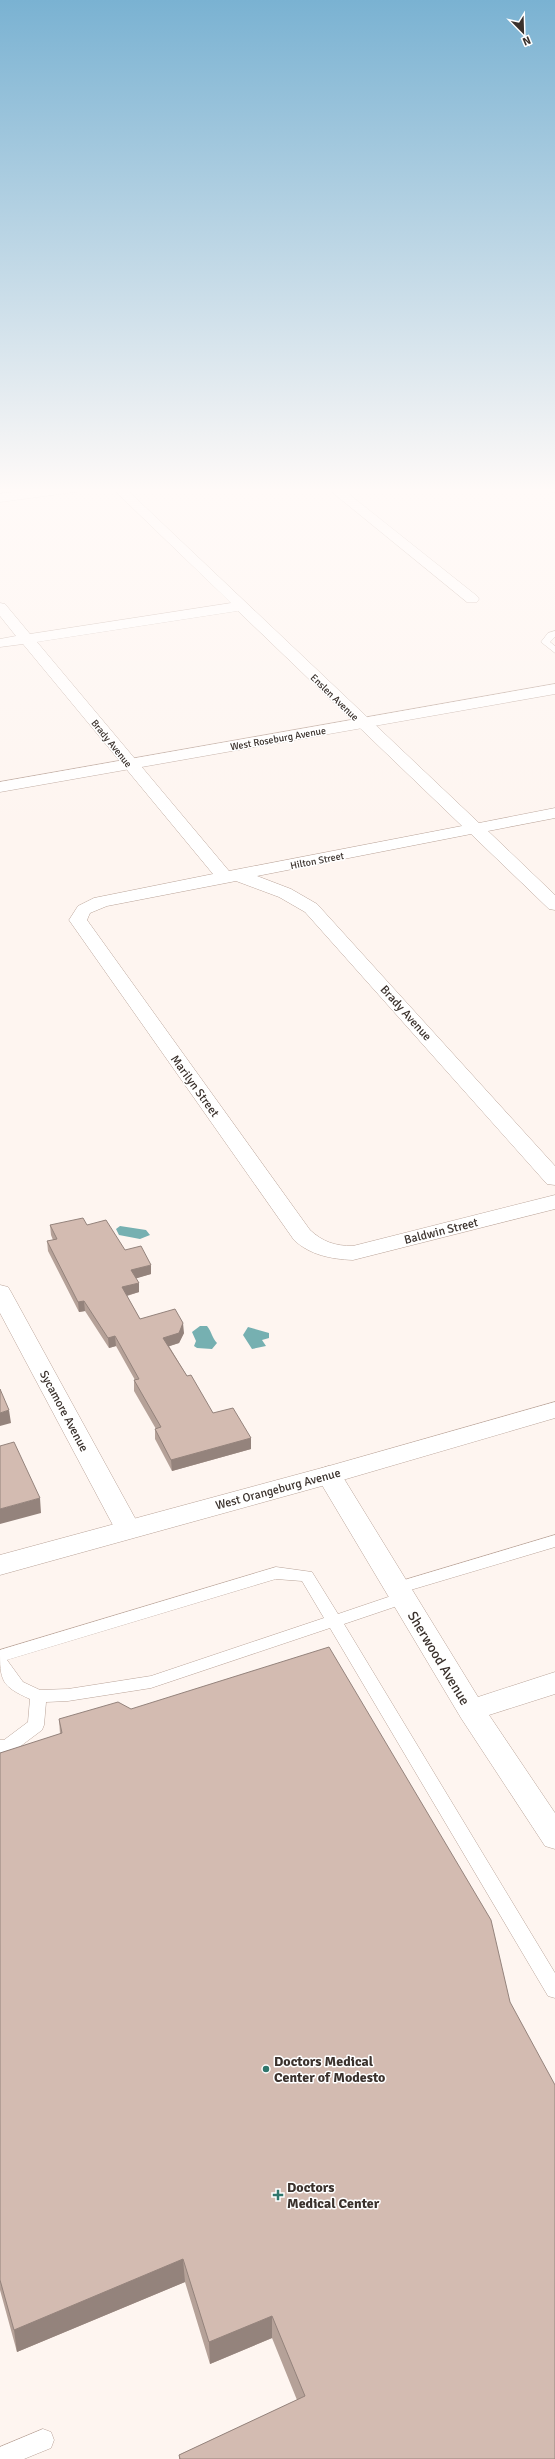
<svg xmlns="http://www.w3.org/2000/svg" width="555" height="2459" viewBox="0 0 555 2459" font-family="Signika,sans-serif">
	<rect width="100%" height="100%" fill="#fef5f0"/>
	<!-- water -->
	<path fill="#76b0b1" d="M120,1226L146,1230L150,1235L140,1239L119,1235L116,1229Z
		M200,1326H207C212,1332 212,1338 217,1343L212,1349L197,1348L194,1346L196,1341L192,1332Z
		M248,1327L269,1333V1338L262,1340L266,1346L252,1349L243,1335Z"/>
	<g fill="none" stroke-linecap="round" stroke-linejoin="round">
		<defs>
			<path id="service" d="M555,631V637L550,642L555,646V653L541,642L548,633Z
				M555,1535V1547L397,1594L391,1592L389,1588L391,1584Z
				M276,1567L312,1572L338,1614L403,1592L409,1594L411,1598L409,1602L344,1624L555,1973V1998L548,1996L330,1628L151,1688L68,1701L46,1702L44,1725L42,1730L14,1751L0,1754V1740H4L28,1722L30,1699C1,1686 0,1681 0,1650ZM276,1579L302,1581L324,1618L151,1676L68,1689L40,1690L23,1682L7,1660Z
				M43,2429L51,2432L54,2440L51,2448L24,2459H0V2447Z"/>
			<path id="minor" d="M54,487H88L82,491L0,502V494Z
				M111,487H124L479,823L555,808V818L488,831L555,895V910L549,909L471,834L257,876L291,889L317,904L555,1166V1185L547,1184L305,912L279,897L236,881L107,906L90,913L87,920L310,1230C323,1242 335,1246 353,1246L555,1195V1209L353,1260C331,1259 310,1255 294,1240L69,920L78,906L94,898L213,874L23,644L0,647V639L16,636L0,616V603L5,604L30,634L231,603ZM238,611L462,826L229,871L37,642Z
				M326,487H340L477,596L479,599L477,602H467Z
				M0,1285L8,1287L11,1292L141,1529L137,1536L128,1538L119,1536L115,1529L0,1313Z
				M329,1466L338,1469L478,1697L555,1672V1694L489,1715L555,1813V1849L545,1846L461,1718L316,1475L320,1469Z"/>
			<path id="tertiary" d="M545,487H555V493Z
				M555,684V694L0,792V782Z
				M555,1402V1418L329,1484L0,1575V1555L329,1466Z"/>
		</defs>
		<!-- service casing -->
		<use href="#service" stroke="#baa499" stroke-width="1"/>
		<!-- minor casing -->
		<use href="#minor" stroke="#baa499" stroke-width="1"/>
		<!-- tertiary casing -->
		<use href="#tertiary" stroke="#baa499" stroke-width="1"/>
		<!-- service -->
		<use href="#service" fill="#fff" fill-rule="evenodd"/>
		<!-- minor -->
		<use href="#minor" fill="#fff" fill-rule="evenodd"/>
		<!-- tertiary -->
		<use href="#tertiary" fill="#fff" fill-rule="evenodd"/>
	</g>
	<!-- wall -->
	<path fill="#b5a198" d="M50,1225H87L125,1250L151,1274L136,1278L139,1292L127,1296L140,1319L184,1333L179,1343L169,1346L187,1376L213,1413L251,1438V1449L172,1471L155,1439V1429H156L134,1391V1380H135L116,1346L109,1348L85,1311L79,1312L48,1251L47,1241L53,1240L51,1235Z
		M59,1719L555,2459H179V2455L297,2400L272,2338L210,2364L185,2282L17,2352L0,2290V1753L60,1734Z"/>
	<!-- shaded-wall -->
	<path fill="#94837c" d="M151,1265V1274L131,1280V1270Z
		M139,1283V1292L122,1297V1287Z
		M84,1301L85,1311L79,1312L78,1302Z
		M183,1323L184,1333L179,1343L164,1348L163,1338Z
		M115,1336L116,1346L109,1348L108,1338Z
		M9,1410L11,1423L0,1426V1413Z
		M251,1438V1449L172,1471L171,1460Z
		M40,1498L41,1513L0,1524V1509Z
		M183,2259L185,2282L17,2352L14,2330Z
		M272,2316V2338L210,2364L209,2342Z"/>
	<!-- building -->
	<path fill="#d3bbb1" stroke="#94837c" d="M83,1218L87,1225L106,1220L125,1250L141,1246L151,1265L131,1270L139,1283L122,1287L140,1319L175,1309L183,1323L179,1333L163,1338L187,1376L191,1375L213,1413L233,1408L251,1438L171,1460L155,1429L161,1427L134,1380L139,1379L115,1336L108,1338L84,1301L78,1302L47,1241L57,1239L50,1225Z
		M0,1389L9,1410L0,1413Z
		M14,1442L40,1498L0,1509V1446Z
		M329,1647L491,1920L510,2002L555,2085V2459H180L179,2455L305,2396L272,2316L209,2342L183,2259L14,2330L0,2280V1753L62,1733L59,1719L118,1702L131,1709Z"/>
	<!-- sky -->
	<linearGradient id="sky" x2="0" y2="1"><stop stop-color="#7ab2d2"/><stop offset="0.59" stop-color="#fffaf8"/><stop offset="1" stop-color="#fffaf8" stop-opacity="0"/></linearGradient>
	<rect width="555" height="831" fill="url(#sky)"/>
	<!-- markers -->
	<g fill="#2f766c" stroke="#fff" stroke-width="1.5">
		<circle cx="266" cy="2069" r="4"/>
		<path d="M276 2189h4v4h4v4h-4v4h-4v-4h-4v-4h4z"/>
	</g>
	<g text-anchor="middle" stroke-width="3" stroke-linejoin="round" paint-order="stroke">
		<!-- far-street labels -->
		<g font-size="10" fill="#3a312c" stroke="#fff">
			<text transform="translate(335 697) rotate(44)" y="4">Enslen Avenue</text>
			<text transform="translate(278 738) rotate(-10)" y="4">West Roseburg Avenue</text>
			<text transform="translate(112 743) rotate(51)" y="4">Brady Avenue</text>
			<text transform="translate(317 860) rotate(-11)" y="4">Hilton Street</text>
		</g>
		<!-- street labels -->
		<g font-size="12" fill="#3a312c" stroke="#fff">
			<text transform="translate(406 1013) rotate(48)" y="4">Brady Avenue</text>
			<text transform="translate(195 1086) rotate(54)" y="4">Marilyn Street</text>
			<text transform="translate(441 1231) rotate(-14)" y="4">Baldwin Street</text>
			<text transform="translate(64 1411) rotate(62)" y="4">Sycamore Avenue</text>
			<text transform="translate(278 1489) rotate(-15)" y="4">West Orangeburg Avenue</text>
		</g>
		<!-- near-street labels -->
		<g font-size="14" fill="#3a312c" stroke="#fff">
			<text transform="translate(439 1658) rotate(59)" y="5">Sherwood Avenue</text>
		</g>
		<!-- near-poi labels -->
		<g font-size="14" font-weight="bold" fill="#3a312c" stroke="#fff" text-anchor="start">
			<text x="274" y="2066">Doctors Medical<tspan x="274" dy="16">Center of Modesto</tspan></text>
			<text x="287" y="2192">Doctors<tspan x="287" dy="16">Medical Center</tspan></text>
		</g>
	</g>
	<!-- north arrow -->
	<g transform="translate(523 32) rotate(157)" stroke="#ffffff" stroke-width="3" paint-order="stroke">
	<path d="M0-3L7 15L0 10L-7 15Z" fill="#3a312c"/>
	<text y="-6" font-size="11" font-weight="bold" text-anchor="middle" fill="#3a312c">N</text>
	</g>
</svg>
